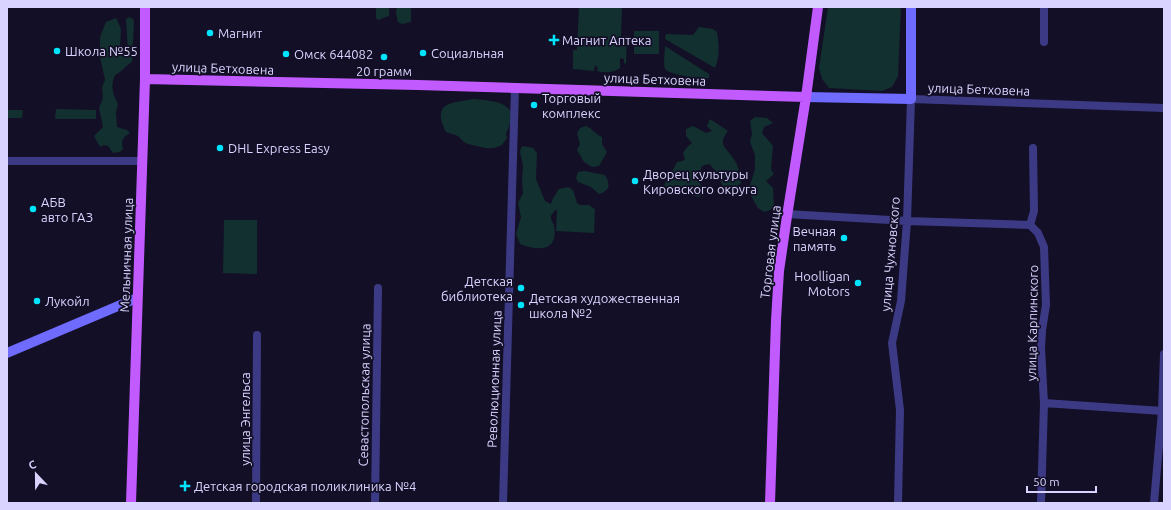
<svg xmlns="http://www.w3.org/2000/svg" width="1171" height="510" viewBox="0 0 1171 510" font-family="Ubuntu,sans-serif">
	<rect width="100%" height="100%" fill="#130f26"/>
	<!-- green -->
	<path fill="#12302f" d="M376,7H389V16L378,20L376,18Z
		M397,7H411V22L402,24L398,22L396,13Z
		M579,7H622L621,36H627L626,64L624,63V59L620,58V68C613,73 605,73 597,71L598,68L595,65L594,71L573,69V50H577Z
		M828,7H901L898,76L892,87L882,91L829,88L822,79L819,68Z
		M129,17L133,19L134,22L132,62C125,66 122,72 115,75C110,87 113,93 118,104L116,112L117,127L127,130L130,133C122,138 121,140 123,149L120,152L113,153L108,146L104,145L100,147L94,136L103,127L99,108L103,98L102,87L105,80L100,57V37L106,22L116,18L121,29L120,49L123,56L126,55L128,51L126,19Z
		M699,27L713,29L717,32C719,44 720,57 715,68L665,39L666,34L693,35Z
		M634,31H659V54H634Z
		M665,46L709,74V78C702,79 669,75 665,69C663,63 665,52 665,46Z
		M474,99C489,101 506,100 513,115L506,134L507,138L502,145L494,148H485L468,144L464,142L458,136L446,132C431,102 451,103 474,99Z
		M56,109L96,110V119H55Z
		M7,110H23L22,118H7Z
		M755,117L767,118L773,123L764,127L762,133L773,146L771,169L774,174L766,181L773,188L774,205L770,210L764,212L758,208L751,196L750,185L755,169V155L750,142L752,134L750,121Z
		M710,119L728,131C716,145 728,149 735,161C739,167 739,175 741,183C735,188 732,190 724,188C719,180 717,170 709,164L702,166L700,172L702,179L700,182L702,192L701,196L698,197L691,195L690,191L693,187L691,186C683,193 679,196 668,195L664,189C665,177 673,173 677,162L683,161L685,159L683,153L688,146L692,143L686,136V129L693,126L706,133L712,131L707,126Z
		M586,126C593,129 595,134 602,137V144L607,152L599,166L592,167L584,162L577,150L580,144L577,133L580,128Z
		M523,146L533,148L537,153L536,179L545,201L551,204L553,198L559,189L568,187L573,190L577,203L580,205H589L593,208L595,209L594,233L556,231L557,209C555,211 552,213 551,216C550,220 553,222 554,225C559,252 538,251 520,244L516,234L521,217L518,203L523,193L522,179L523,165L520,152L521,148Z
		M585,171L605,175C610,184 611,190 599,194L591,187L578,182L576,178L578,172Z
		M224,220H257V274L223,273Z"/>
	<g fill="none" stroke-linecap="round" stroke-linejoin="round">
		<!-- street -->
		<path stroke="#3d3a85" stroke-width="8" d="M1044,7V42
			M1033,148L1034,211L1030,225L1038,233L1044,247L1046,305L1042,330L1041,348L1044,403L1041,503
			M7,161H142
			M787,214L907,221L1030,225
			M1044,403L1162,411
			M256,503L257,335
			M375,503L378,288
			M503,503L515,88
			M898,503L900,410L892,343L901,301L907,221L911,99L1164,108
			M1154,503L1162,411L1164,354"/>
		<!-- secondary -->
		<path stroke="#6f6bff" stroke-width="10" d="M806,97L911,99V7
			M7,353L137,298"/>
		<!-- primary -->
		<path stroke="#c25bff" stroke-width="10" d="M145,79L418,85L806,97
			M131,503L145,79V7
			M770,503L776,320L779,271L787,216L806,97L818,7"/>
	</g>
	<!-- markers -->
	<g fill="#00e5ff" stroke="#130f26" stroke-width="1.5">
		<circle cx="210" cy="33" r="4"/>
		<path d="M552 34h4v4h4v4h-4v4h-4v-4h-4v-4h4z"/>
		<circle cx="57" cy="51" r="4"/>
		<circle cx="423" cy="53" r="4"/>
		<circle cx="286" cy="54" r="4"/>
		<circle cx="384" cy="57" r="4"/>
		<circle cx="534" cy="105" r="4"/>
		<circle cx="220" cy="148" r="4"/>
		<circle cx="635" cy="181" r="4"/>
		<circle cx="33" cy="209" r="4"/>
		<circle cx="844" cy="238" r="4"/>
		<circle cx="858" cy="283" r="4"/>
		<circle cx="521" cy="288" r="4"/>
		<circle cx="37" cy="301" r="4"/>
		<circle cx="521" cy="305" r="4"/>
		<path d="M183 480h4v4h4v4h-4v4h-4v-4h-4v-4h4z"/>
	</g>
	<g text-anchor="middle" stroke-width="3.5" stroke-linejoin="round" paint-order="stroke">
		<!-- poi labels -->
		<g font-size="13" fill="#d9d4ff" stroke="#130f26" text-anchor="start">
			<text x="218" y="38">Магнит</text>
			<text x="562" y="45">Магнит Аптека</text>
			<text x="65" y="56">Школа №55</text>
			<text x="431" y="58">Социальная</text>
			<text x="294" y="59">Омск 644082</text>
			<text x="384" y="76" text-anchor="middle">20 грамм</text>
			<text x="542" y="103">Торговый<tspan x="542" dy="15">комплекс</tspan></text>
			<text x="228" y="153">DHL Express Easy</text>
			<text x="643" y="179">Дворец культуры<tspan x="643" dy="15">Кировского округа</tspan></text>
			<text x="41" y="207">АБВ<tspan x="41" dy="15">авто ГАЗ</tspan></text>
			<text x="836" y="236" text-anchor="end">Вечная<tspan x="836" dy="15">память</tspan></text>
			<text x="850" y="281" text-anchor="end">Hoolligan<tspan x="850" dy="15">Motors</tspan></text>
			<text x="513" y="286" text-anchor="end">Детская<tspan x="513" dy="15">библиотека</tspan></text>
			<text x="529" y="303">Детская художественная<tspan x="529" dy="15">школа №2</tspan></text>
			<text x="45" y="306">Лукойл</text>
			<text x="194" y="491">Детская городская поликлиника №4</text>
		</g>
		<!-- street labels -->
		<g font-size="13" fill="#d9d4ff" stroke="#130f26">
			<text transform="translate(223 68) rotate(2)" y="5">улица Бетховена</text>
			<text transform="translate(655 79) rotate(2)" y="5">улица Бетховена</text>
			<text transform="translate(979 89) rotate(2)" y="5">улица Бетховена</text>
			<text transform="translate(770 252) rotate(-83)" y="5">Торговая улица</text>
			<text transform="translate(890 254) rotate(-85)" y="5">улица Чухновского</text>
			<text transform="translate(126 255) rotate(-88)" y="5">Мельничная улица</text>
			<text transform="translate(1032 323) rotate(-89)" y="5">улица Карпинского</text>
			<text transform="translate(494 379) rotate(-88)" y="5">Революционная улица</text>
			<text transform="translate(364 395) rotate(-89)" y="5">Севастопольская улица</text>
			<text transform="translate(245 419) rotate(-90)" y="5">улица Энгельса</text>
		</g>
	</g>
	<!-- border -->
	<rect width="1171" height="510" fill="none" stroke="#d9d4ff" stroke-width="16"/>
	<!-- north arrow -->
	<g transform="translate(36 474) rotate(338)" stroke="#130f26" stroke-width="3" paint-order="stroke">
	<path d="M0-3L7 15L0 10L-7 15Z" fill="#d9d4ff"/>
	<text y="-6" font-size="11" font-weight="bold" text-anchor="middle" fill="#d9d4ff">С</text>
	</g>
	<!-- scale -->
	<path d="M1027 486v6h69v-6" fill="none" stroke="#d9d4ff" stroke-width="2"/>
	<text x="1033" y="486" font-size="12" fill="#d9d4ff" stroke="#130f26" stroke-width="3" paint-order="stroke">50 m</text>
</svg>
